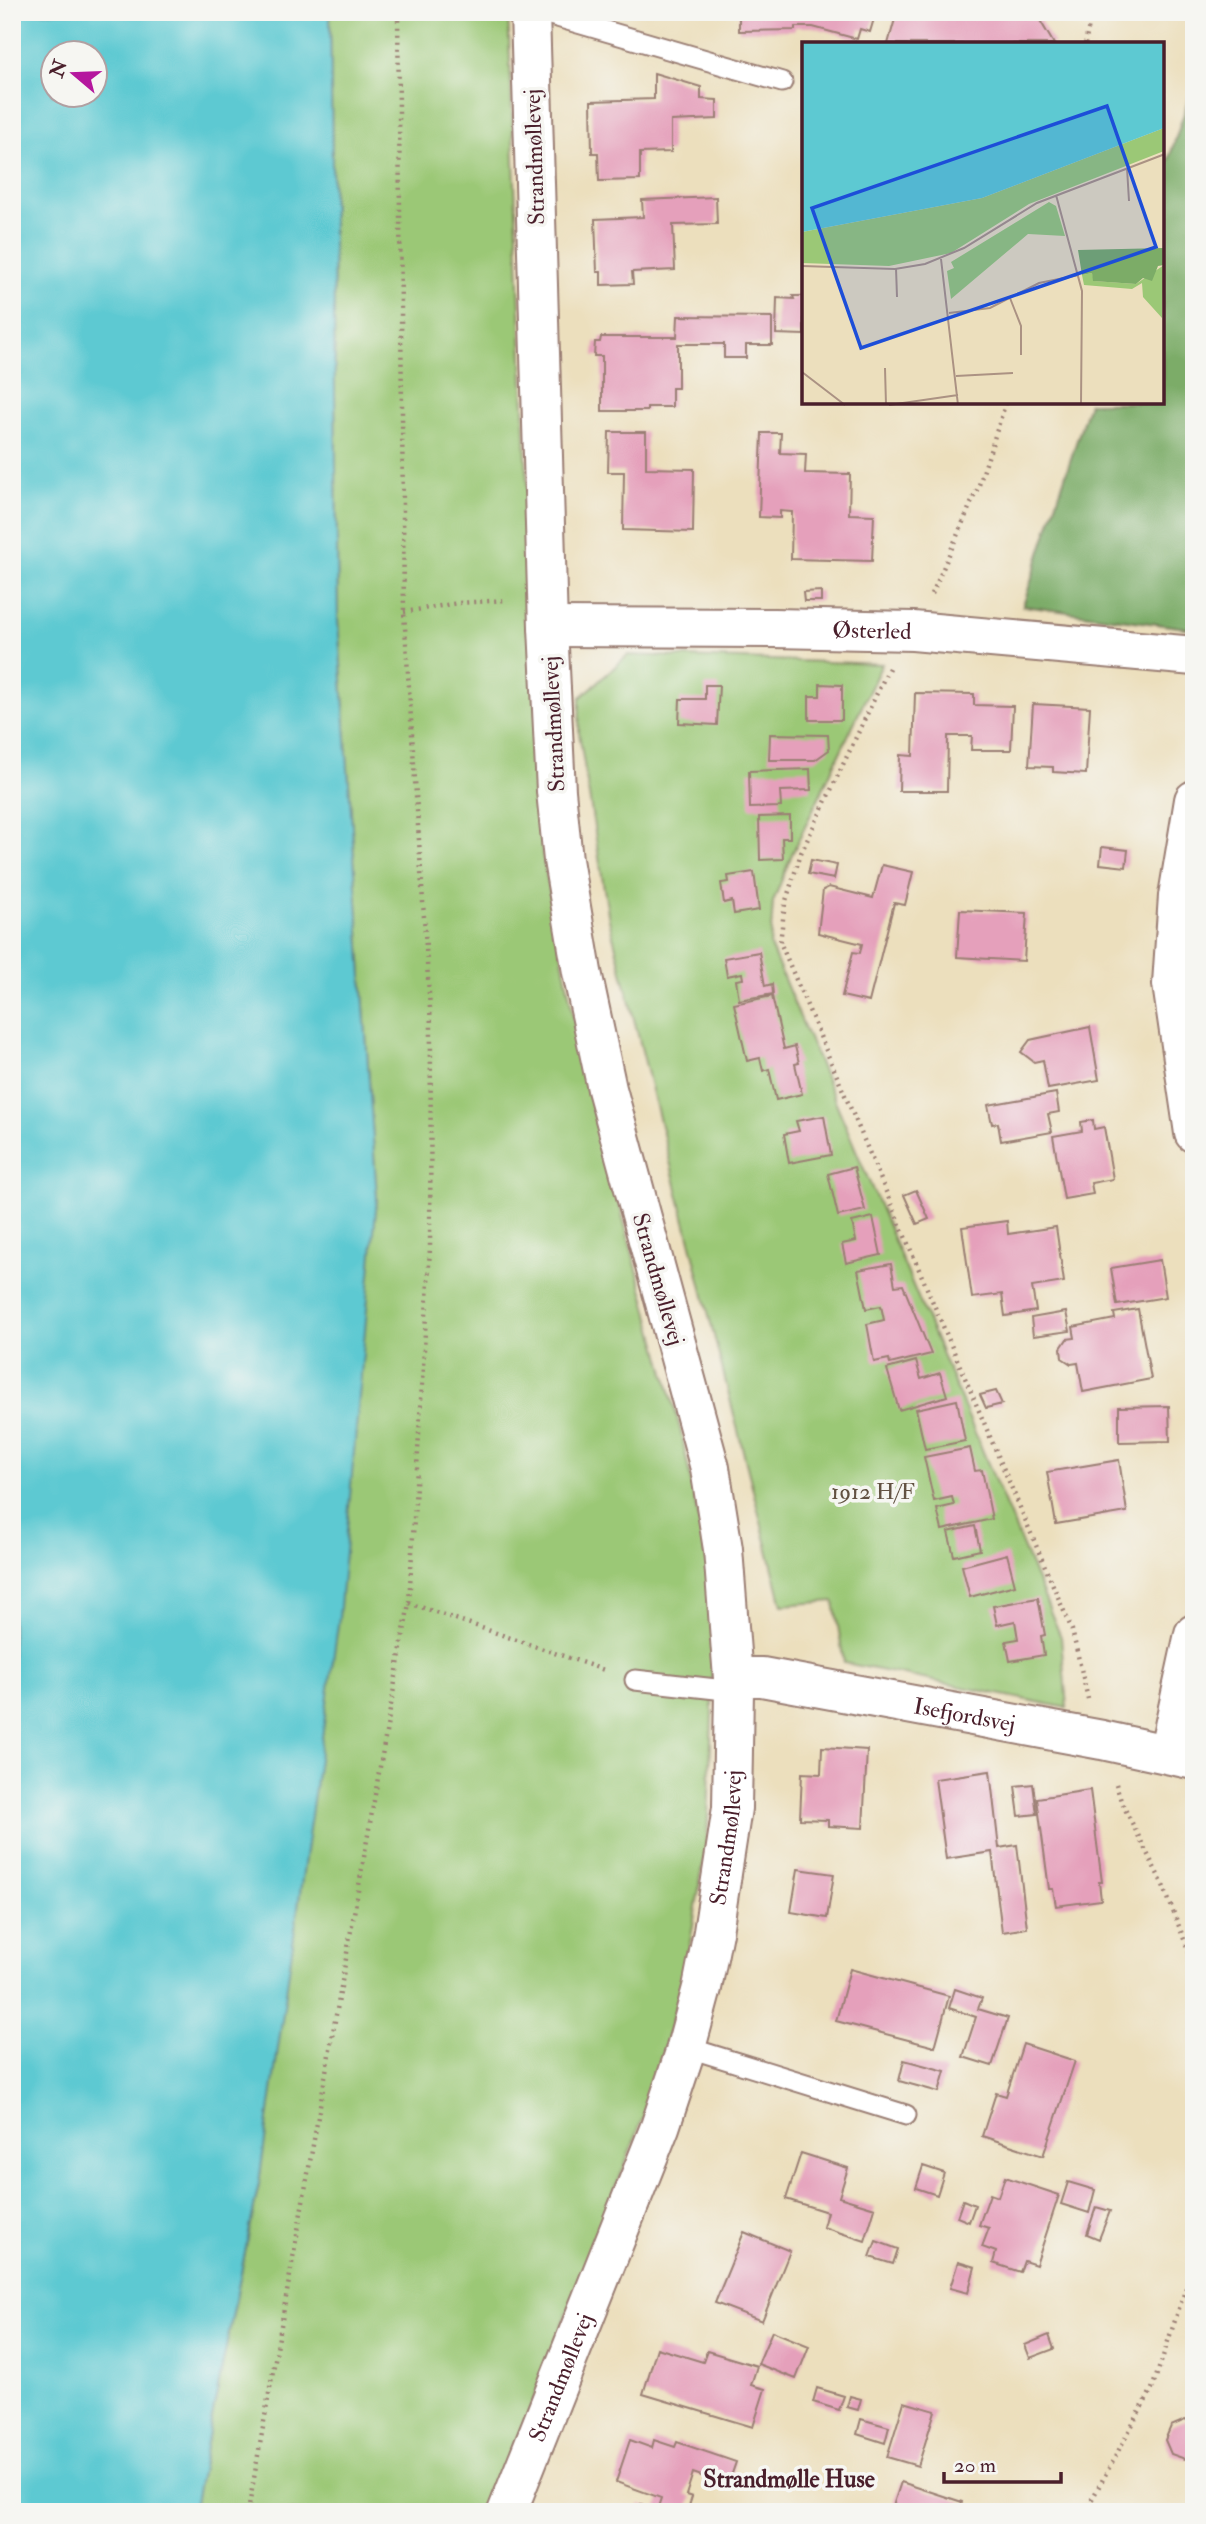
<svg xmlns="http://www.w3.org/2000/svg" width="1206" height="2524" viewBox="0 0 1206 2524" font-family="'IM FELL Double Pica',serif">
	<rect width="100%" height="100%" fill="#f6f6f2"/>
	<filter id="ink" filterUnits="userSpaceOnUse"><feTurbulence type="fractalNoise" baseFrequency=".0143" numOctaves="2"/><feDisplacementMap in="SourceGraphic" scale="14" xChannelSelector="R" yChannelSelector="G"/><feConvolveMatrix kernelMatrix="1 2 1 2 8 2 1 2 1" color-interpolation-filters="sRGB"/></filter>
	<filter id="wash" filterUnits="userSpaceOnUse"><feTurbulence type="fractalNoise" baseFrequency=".00686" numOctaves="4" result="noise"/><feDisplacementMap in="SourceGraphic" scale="28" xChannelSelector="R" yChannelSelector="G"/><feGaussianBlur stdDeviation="1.57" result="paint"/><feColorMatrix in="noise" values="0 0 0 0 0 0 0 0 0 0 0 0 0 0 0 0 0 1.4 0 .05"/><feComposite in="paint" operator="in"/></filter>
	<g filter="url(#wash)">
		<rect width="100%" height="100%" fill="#ecdfbd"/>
		<!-- green -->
		<path fill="#9bc876" stroke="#727450" stroke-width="2" d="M330,12H508L542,852L585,1078L681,1432L712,1586V1716L707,1841L686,1967L653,2092L490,2512H193L259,2183L377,1199L338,620Z
			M628,655L882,664L792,854L773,902L770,946L1061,1637L1067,1708L844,1663L834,1601L782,1605L609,920L579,733L580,698Z"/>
		<!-- forest -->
		<path fill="#7cac67" stroke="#636649" stroke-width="2" d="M1194,83V629L1023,606L1089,403L1162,402V180Z"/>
		<!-- water -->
		<path fill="#5dc9d2" stroke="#54747e" stroke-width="2" fill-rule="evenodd" d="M12,12H330L338,620L377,1198L339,1618L259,2183L193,2512H12ZM52,52H94V94H52Z"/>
		<g id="blocks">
			<!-- building -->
			<path fill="#e5a0bb" d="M739,12H876L870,32L860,29L857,39L813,27H795V30L739,31Z
				M897,12H992L1001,15L1005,12H1035L1054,44H888Z
				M654,73L701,87V99L717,100V119L671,121V152L640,153V180L599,181L598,153H592L591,101L654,99Z
				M716,197L717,224L673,225L675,270L632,272L633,284L601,285V272H597L595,219L643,217L642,200Z
				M793,296H804V335L776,334L777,298L794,299Z
				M678,316L772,317V345H746V358H724V344H678V388H672V407H647V411H602V356H594L595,342H600L601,337H677Z
				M609,432H646V468L694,469L693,532L623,530L624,472H608Z
				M762,433H781L780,453L806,454L805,473L850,474L849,514L874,515L872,561L791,559L792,512L780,511V518L759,517Z
				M821,591V601H804L803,592Z
				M820,684L842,685V720H809V696H820Z
				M705,685H719L717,725L679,723L680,699H705Z
				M915,693L974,694V705L1013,706L1011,750H971L972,736H948L947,791H899L900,755L913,756Z
				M1033,704L1090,707L1086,774L1053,772V767L1029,766Z
				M770,734L828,735L829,750L815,760H769Z
				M810,769L811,790L780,791L781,807L750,808L749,771Z
				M790,816V838H782L783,859L760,860L759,817Z
				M1102,847L1128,850L1126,867L1100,864Z
				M811,860L837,865L834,879L808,874Z
				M882,865L913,872L905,905L894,903L869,1002L842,996L853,952L860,953L862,944L818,933L823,890L829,887L873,898Z
				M754,872L759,910L734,914L732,901L724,903L721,883L729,882L728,876Z
				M960,910L1027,913L1024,961L957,957Z
				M759,952L765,986L772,984L773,994L739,1000L736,980L743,979L742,973L727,976L724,958Z
				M772,996L784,1049L795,1046L799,1063L795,1064L802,1094L776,1100L769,1069L763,1071L760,1058L747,1061L734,1004Z
				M1090,1027L1099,1080L1048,1089L1043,1060L1034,1062L1021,1052L1030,1040Z
				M1056,1093L1059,1112L1048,1114L1052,1132L1001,1141L998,1123L992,1124L988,1105Z
				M824,1116L831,1155L789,1163L784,1134L799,1131L796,1121Z
				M1093,1120L1094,1129L1104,1127L1113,1179L1091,1183L1093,1194L1064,1199L1053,1136L1082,1131L1081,1122Z
				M854,1167L865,1210L838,1216L828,1174Z
				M916,1190L929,1219L917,1224L904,1195Z
				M873,1217L881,1255L846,1263L842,1244L856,1241L852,1222Z
				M1007,1221L1008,1234L1056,1227L1064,1282L1032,1287L1036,1311L1005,1316L1002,1294L972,1298L962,1227Z
				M1160,1260L1166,1297L1117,1305L1111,1268Z
				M891,1264L895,1286L903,1285L931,1354L890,1364L889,1359L874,1362L867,1324L884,1320L881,1306L866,1309L858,1270Z
				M1138,1309L1151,1379L1083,1392L1078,1363L1071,1364L1062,1358L1061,1348L1067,1339L1075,1338L1073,1327L1115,1319L1114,1313Z
				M1066,1312L1070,1331L1033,1336L1031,1318Z
				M916,1361L921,1379L940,1373L947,1396L899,1410L887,1369Z
				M996,1391L1002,1404L986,1408L980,1395Z
				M957,1400L965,1441L925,1449L916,1409Z
				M1169,1406L1170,1441L1119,1442V1407Z
				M970,1448L975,1471L982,1470L992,1519L942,1530L937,1509L954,1505L952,1497L934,1501L924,1457Z
				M1119,1460L1127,1512L1056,1524L1047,1472Z
				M975,1526L980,1550L954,1556L948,1532Z
				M1007,1554L1015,1585L970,1597L962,1566Z
				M1038,1598L1045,1635L1041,1636L1044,1655L1010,1661L1006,1641L1018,1639L1015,1621L997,1625L993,1606Z
				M822,1747L867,1750L863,1828L828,1826V1820L800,1819L802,1773L821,1774Z
				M990,1771L999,1848L1017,1845L1027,1928L1002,1932L992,1852L946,1859L935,1779Z
				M1033,1784L1037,1814L1019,1816L1015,1786Z
				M1090,1790L1102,1882H1099L1101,1900L1056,1906L1053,1889H1049L1037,1798Z
				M798,1869L834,1874L827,1918L791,1912Z
				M850,1969L949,1996L935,2047L836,2021Z
				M955,1989L982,1998L978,2009L1008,2018L992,2066L963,2057L976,2017L949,2008Z
				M1023,2044L1075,2061L1043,2156L982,2136L996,2093L1006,2096Z
				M904,2060L945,2071L939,2092L899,2081Z
				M801,2153L848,2168L839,2197L875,2208L865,2241L823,2227L827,2212L786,2199Z
				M923,2166L944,2173L937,2195L916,2188Z
				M1005,2177L1059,2195L1036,2265L1024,2261L1020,2272L993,2263L996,2252L982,2247L989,2228L979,2225L990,2194L998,2197Z
				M1068,2182L1095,2190L1089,2213L1061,2204Z
				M963,2200L975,2205L969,2222L957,2217Z
				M1096,2207L1110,2211L1099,2239L1087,2234Z
				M744,2232L790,2251L762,2321L715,2303Z
				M876,2241L898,2249L893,2264L870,2257Z
				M958,2262L975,2267L968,2293L950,2288Z
				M772,2331L809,2346L796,2379L758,2364Z
				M1049,2335L1054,2349L1030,2358L1025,2345Z
				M657,2348L703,2362L707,2351L757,2366L751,2385L765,2389L753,2427L643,2394Z
				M817,2388L844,2396L839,2410L813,2402Z
				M850,2396L861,2399L858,2410L847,2407Z
				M904,2402L935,2411L918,2466L887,2457Z
				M861,2419L889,2427L885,2443L857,2434Z
				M1185,2420L1194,2424V2456L1185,2459L1171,2454L1165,2440L1171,2426Z
				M630,2440L652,2448L654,2440L675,2447L677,2442L736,2462L728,2485L693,2473L686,2495L692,2497L687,2512H638L641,2504L657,2510L661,2498L616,2482Z
				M901,2482L962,2502L960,2512H891Z"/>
		</g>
	</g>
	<g filter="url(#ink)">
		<use href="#blocks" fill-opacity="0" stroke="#9b7f74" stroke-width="2"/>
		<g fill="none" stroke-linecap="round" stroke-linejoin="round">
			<defs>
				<path id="service" d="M540,12L782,82
					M635,1680L734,1691
					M686,2047L906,2115"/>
				<g id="minor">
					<path id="s1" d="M548,627L774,628L913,631L1194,656"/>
					<path d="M1194,800L1178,896L1172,984L1194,1133"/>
					<path id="s2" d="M734,1677H762L1102,1740L1194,1760"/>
					<path d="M1168,1754L1194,1634"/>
					<path id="s3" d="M507,2512L660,2127L684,2055L702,1988L713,1932L732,1808L734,1691L723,1549L710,1468L607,1089L582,972L563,860L556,791L548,627L530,12"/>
				</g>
			</defs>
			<!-- service casing -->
			<use href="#service" stroke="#9b7f74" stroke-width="23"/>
			<!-- minor casing -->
			<use href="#minor" stroke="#9b7f74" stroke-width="42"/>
			<!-- path -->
			<path stroke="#9b7f74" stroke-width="4.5" stroke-dasharray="2 5" stroke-linecap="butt" d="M1085,44L1092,12
				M932,594L979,485L1006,402
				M404,612L458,603L507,600
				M889,668L801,853L785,904L780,942L1072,1630L1088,1699
				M409,1603L607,1671
				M1116,1784L1121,1801L1163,1885L1194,1965
				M248,2512L409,1603L430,1248L431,1024L404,612L398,12
				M1085,2512L1152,2389L1194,2264"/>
			<!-- service -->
			<use href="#service" stroke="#fff" stroke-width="19"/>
			<!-- minor -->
			<use href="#minor" stroke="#fff" stroke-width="38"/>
		</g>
	</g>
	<g text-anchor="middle" stroke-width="7" stroke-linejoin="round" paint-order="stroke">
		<!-- street labels -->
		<g font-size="23" fill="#4a1f2b" stroke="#f6f6f2">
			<text transform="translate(534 157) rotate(-92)" y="8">Strandmøllevej</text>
			<text dy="8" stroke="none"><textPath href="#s1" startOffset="324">Østerled</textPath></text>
			<text transform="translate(553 724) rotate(-93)" y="8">Strandmøllevej</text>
			<text transform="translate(659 1279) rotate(74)" y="8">Strandmøllevej</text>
			<text dy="8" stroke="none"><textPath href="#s2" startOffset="234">Isefjordsvej</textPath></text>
			<text dy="8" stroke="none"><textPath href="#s3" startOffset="712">Strandmøllevej</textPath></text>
			<text dy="8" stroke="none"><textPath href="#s3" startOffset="145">Strandmøllevej</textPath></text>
		</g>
		<!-- park labels -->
		<g font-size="23" fill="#625242" stroke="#f6f6f2">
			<text x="873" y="1499">1912 H/F</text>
		</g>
		<!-- neighbourhood labels -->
		<g font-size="24" font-weight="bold" fill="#4a1f2b" stroke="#f6f6f2">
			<text x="789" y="2487">Strandmølle Huse</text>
		</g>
	</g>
	<!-- overview -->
	<g transform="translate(802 42)">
		<rect width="362" height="362" fill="#ecdfbd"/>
		<path d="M362,86V109L227,162L149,211L87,224L0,221V190L180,156ZM247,160L254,164L263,194L226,192L149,257L145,229L152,226L149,220ZM362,223L360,276L341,255L340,241L330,247L282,243L280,233L290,231L292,239L334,242Z" fill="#9bc876"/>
		<path d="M362,206V223L356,224L350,239L341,236L334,242L291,239L290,231L280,233L276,208Z" fill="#7cac67"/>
		<path d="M0,0H362V86L180,156L0,190Z" fill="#5dc9d2"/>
		<path fill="none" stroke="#ab9283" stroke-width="2" d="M325,126L327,159M254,153L280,249L279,363M139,217L156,363M0,224L93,227L123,222L162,206L235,161L363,112M94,226L95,255M208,256L219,284V313M147,271L188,266L237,241L277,233M83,326L84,363M0,330L43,363M154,334L211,331M87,363L156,353"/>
		<path fill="#1d4ed8" fill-opacity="0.15" stroke="#1d4ed8" stroke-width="3.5" d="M305,64L354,205L59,306L10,166Z"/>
		<rect width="362" height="362" fill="none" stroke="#4a1f2b" stroke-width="3.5"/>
	</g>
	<!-- margin -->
	<rect width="1206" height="2524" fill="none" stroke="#f6f6f2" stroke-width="42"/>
	<!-- north arrow -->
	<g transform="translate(74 74) rotate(289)"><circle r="33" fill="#f6f6f2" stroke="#b1a0a2" stroke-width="2"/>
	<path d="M0-5L12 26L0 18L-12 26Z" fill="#b5179e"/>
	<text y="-10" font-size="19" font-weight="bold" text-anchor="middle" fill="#4a1f2b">N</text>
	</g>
	<!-- scale -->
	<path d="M944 2472v10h117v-10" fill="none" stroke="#4a1f2b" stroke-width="3.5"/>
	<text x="954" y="2472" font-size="21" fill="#4a1f2b" stroke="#f6f6f2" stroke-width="5" paint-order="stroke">20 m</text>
</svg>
